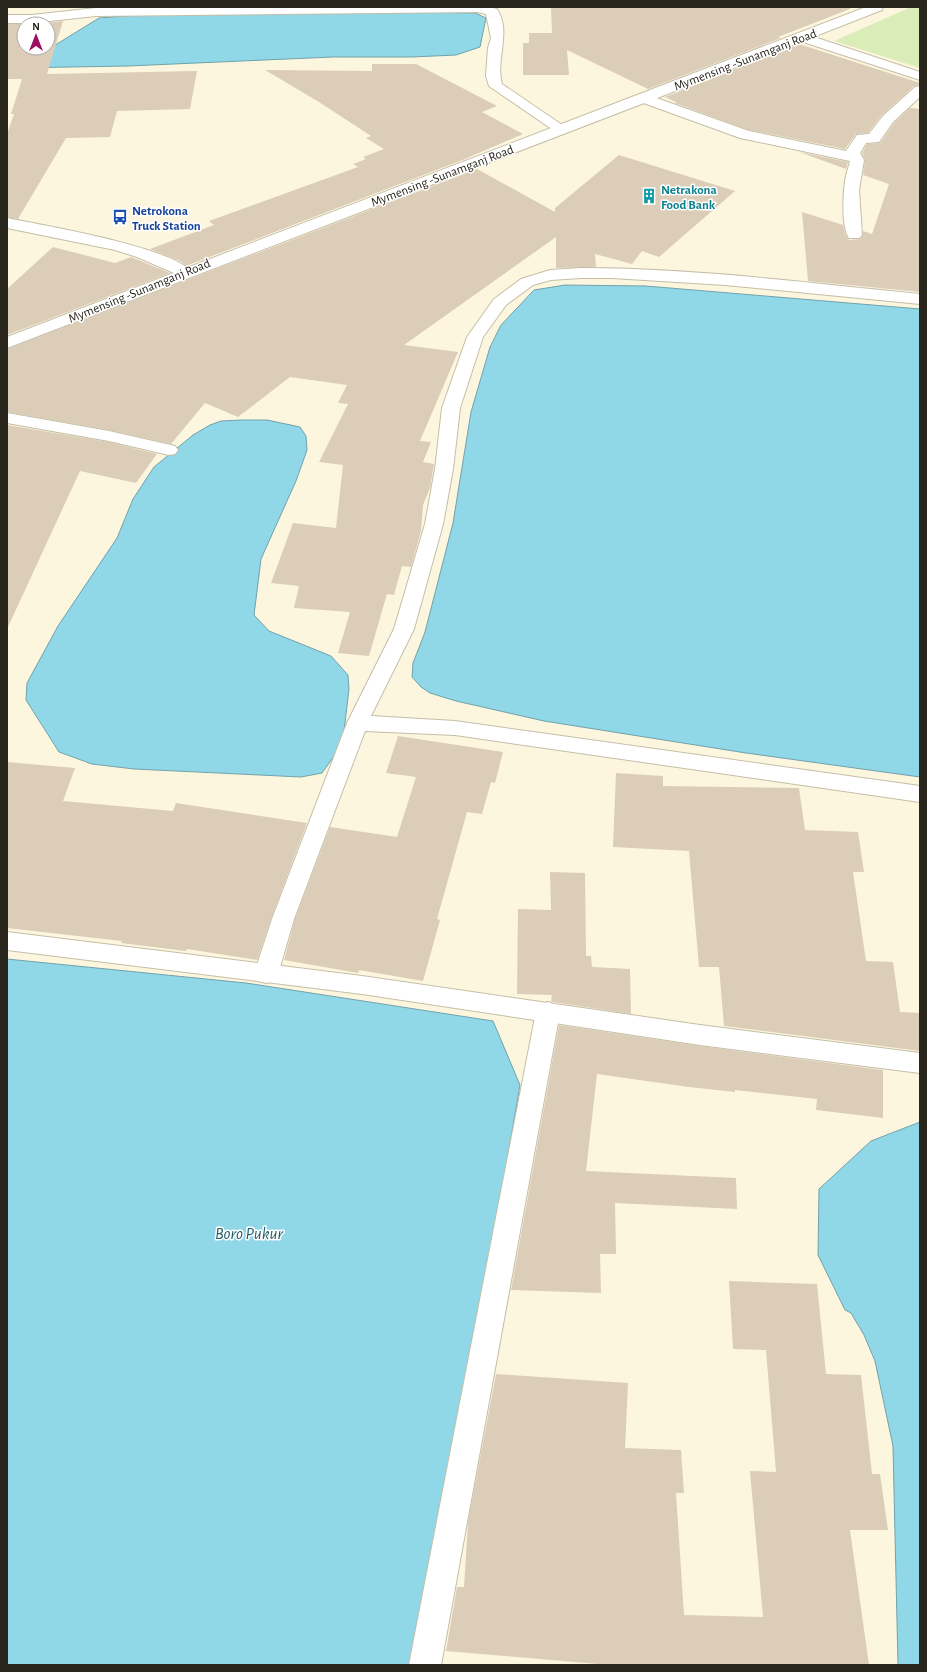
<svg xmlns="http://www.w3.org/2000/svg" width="927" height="1672" viewBox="0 0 927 1672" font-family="'Alegreya Sans',sans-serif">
	<rect width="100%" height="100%" fill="#fdf6de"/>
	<!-- green -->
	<path fill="#daedb9" d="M911,7H920V68L834,41Z"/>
	<!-- water -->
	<path fill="#90d7e8" stroke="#71a2ab" d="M420,12L475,13L486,18L480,47L456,55L412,57H333L128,66L12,68L24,48L52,47L99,18L137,15Z
		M565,285L646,286L920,309V777L746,753L544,721L456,701L430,693L421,687L412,677L413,663L425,632L453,523L471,412L490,347L501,325L534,290Z
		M241,420H267L300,427L306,436L307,450L296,481L261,559L254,615L269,631L331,656L348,675L349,689L344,731L335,755L322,773L301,777L134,769L92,764L59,752L26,700L27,683L58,626L117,538L133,499L154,467L193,435L210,425L221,421Z
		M7,959L246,983L493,1021L520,1085L421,1665H7Z
		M920,1122V1665H898L893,1446L875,1361L864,1335L851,1313L845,1310L818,1255L819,1189L871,1141Z"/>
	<!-- building -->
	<path fill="#dccdb9" d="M551,7H850V9L778,37L781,38L648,89L567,50L569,75H523V43H529V33H552Z
		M63,21L47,74L197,71L190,109L117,111L110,137L66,138L18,219L7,217V134L14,114H11L22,79H7V24H24V48H48V24H36Z
		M799,44L920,83V85L914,86L882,115L868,133L856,134L845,149L749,130L675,103L676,102L665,97Z
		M372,64H416L497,106L482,112L523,134L465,159L186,266L180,261L150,249L214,225L209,221L358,167L353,164L366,159L363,157L384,149L366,138L371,136L319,102L265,70L372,71Z
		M910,108L920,109V292L808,281L802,212L843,225L845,234L849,240L860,239L863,236V231L872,234L889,184L863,175L865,160L862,153L867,144L880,143L894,123Z
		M799,152L848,162L846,169Z
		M619,155L735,191L659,257L642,251L632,264L595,254L596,267L556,268V237L404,345L458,352L420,441L431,442L423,462L434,464L430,488L423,505L421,531L411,567L402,566L394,595L387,594L369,656L338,653L350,612L294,608L299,586L271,583L293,523L336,528L343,465L319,462L348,404L338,403L347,385L290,377L238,417L205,403L171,444L109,430L7,412V349L477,169L555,212V208Z
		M53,247L115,263L131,257L170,273L7,335V289Z
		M7,425L109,442L157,454L136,483L80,471L7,629Z
		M398,736L503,752L495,783L491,782L482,814L467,812L437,919L440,920L423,981L359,970L358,973L284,960L295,919L330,827L397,837L416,777L386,773Z
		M7,762L75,768L63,801L173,811L176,803L307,823L271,919L257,960L187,949L186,951L121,943L122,941L7,928Z
		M616,773L663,776V786L799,788L805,830L858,832L864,872H853L866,961L893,962L900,1012L920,1013V1051L724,1026L719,967H699L689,851L613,847Z
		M550,872L585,873L586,956H591L592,967L630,969L631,1014L553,1002L551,1001L552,995L517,994L518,909L551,910Z
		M559,1025L700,1046L883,1070V1118L816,1110L817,1099L735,1090V1092L689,1087L597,1074L586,1171L736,1178L737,1209L615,1203L616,1254H600L601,1293L511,1290Z
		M729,1281L817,1284L826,1374L861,1375L872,1474H880L888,1530H850L869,1665H609L446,1651L457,1587H464L468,1522L496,1374L628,1383L625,1448L681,1450L684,1493H676L684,1615L763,1617L750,1471L776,1472L766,1350L733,1349Z"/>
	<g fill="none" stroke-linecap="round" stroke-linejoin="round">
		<defs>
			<path id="street" d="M202,7H489L497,9C512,32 495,60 502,84L568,129L566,132H556L489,86L486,76L488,48L491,38L486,14L477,12L96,16L31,23H7V15H31L96,8Z
				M802,33L920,72V80L797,40L795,37L797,34Z
				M920,86V97L893,122L879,142L866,143L860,153L864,160L859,190L862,235L859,238H849C841,228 843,189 846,176C847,171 849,166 850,161L740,138L638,101L636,98L638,95H648L749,131L846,151L857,135L869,134L883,116L915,87Z
				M581,268C694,268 807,283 920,294V304L725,285L612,278H581L551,280L533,285L506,305L483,337L460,408L453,469L443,524L414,629L371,716L455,721L920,786V802L455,735L365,731L294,919L278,974L274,981L266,983L258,981L254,974L272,919L347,723L394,629L425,524L435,469L442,408L467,337L494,299L521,279L550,270Z
				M7,413L109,431L175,446L178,450L175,454L169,455L109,441L7,423Z
				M548,1002L556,1005L560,1012L441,1665H409L536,1012L540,1005Z"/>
			<path id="secondary" d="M7,218C41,225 173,247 191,272L189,275L183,277L137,257L115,250L7,228Z
				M7,932L362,976L700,1025L920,1053V1073L700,1045L362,994L7,950Z"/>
			<path id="primary" d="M866,7H883L882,10L665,95L7,348V337Z"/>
		</defs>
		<!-- street casing -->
		<use href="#street" stroke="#c5bea7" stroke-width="2"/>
		<!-- secondary casing -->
		<use href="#secondary" stroke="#c5bea7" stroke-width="2"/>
		<!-- primary casing -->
		<use href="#primary" stroke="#c5bea7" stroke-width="2"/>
		<!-- street -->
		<use href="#street" fill="#fff" fill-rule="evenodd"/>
		<!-- secondary -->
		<use href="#secondary" fill="#fff" fill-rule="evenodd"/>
		<!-- primary -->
		<use href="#primary" fill="#fff" fill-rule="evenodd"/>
	</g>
	<!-- icons -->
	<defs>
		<symbol id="building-bare" viewBox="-9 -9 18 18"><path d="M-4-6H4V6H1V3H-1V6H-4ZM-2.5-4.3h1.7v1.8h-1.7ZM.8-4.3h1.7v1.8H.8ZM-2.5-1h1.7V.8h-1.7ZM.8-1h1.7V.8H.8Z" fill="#0f9aa8" stroke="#fff" stroke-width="2.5" paint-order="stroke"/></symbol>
		<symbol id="bus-bare" viewBox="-9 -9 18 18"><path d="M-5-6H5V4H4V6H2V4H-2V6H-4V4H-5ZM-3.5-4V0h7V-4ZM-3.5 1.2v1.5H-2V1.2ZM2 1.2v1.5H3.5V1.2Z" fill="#1a4fb4" stroke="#fff" stroke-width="2.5" paint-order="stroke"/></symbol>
	</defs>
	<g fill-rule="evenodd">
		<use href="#building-bare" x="638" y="185" width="22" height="22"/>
		<use href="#bus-bare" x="109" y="206" width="22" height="22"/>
	</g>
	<g text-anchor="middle" stroke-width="3" stroke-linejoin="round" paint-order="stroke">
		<!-- far-street labels -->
		<g font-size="13" fill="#29261e" stroke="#fff">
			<text transform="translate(745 59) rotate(-21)" y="5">Mymensing -Sunamganj Road</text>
			<text transform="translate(442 175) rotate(-21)" y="5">Mymensing -Sunamganj Road</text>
			<text transform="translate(139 290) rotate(-22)" y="5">Mymensing -Sunamganj Road</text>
		</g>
		<!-- far-culture labels -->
		<g font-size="13" font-weight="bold" fill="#0d838f" stroke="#fff" text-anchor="start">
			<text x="661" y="194">Netrakona<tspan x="661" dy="15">Food Bank</tspan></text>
		</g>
		<!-- far-transit labels -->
		<g font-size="13" font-weight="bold" fill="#164399" stroke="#fff" text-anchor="start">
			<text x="132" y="215">Netrokona<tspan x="132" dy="15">Truck Station</tspan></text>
		</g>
		<!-- water labels -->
		<g font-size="17" font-style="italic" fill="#235e6a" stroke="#fff">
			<text x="249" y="1239">Boro Pukur</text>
		</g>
	</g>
	<!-- border -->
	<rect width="927" height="1672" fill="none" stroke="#29261e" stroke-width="16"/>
	<!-- north arrow -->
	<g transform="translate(36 36)"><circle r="19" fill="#ffffff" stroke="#a9a8a5"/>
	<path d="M0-3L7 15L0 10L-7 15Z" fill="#9b1060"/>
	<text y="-6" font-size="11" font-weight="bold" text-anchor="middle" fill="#29261e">N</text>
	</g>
</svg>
